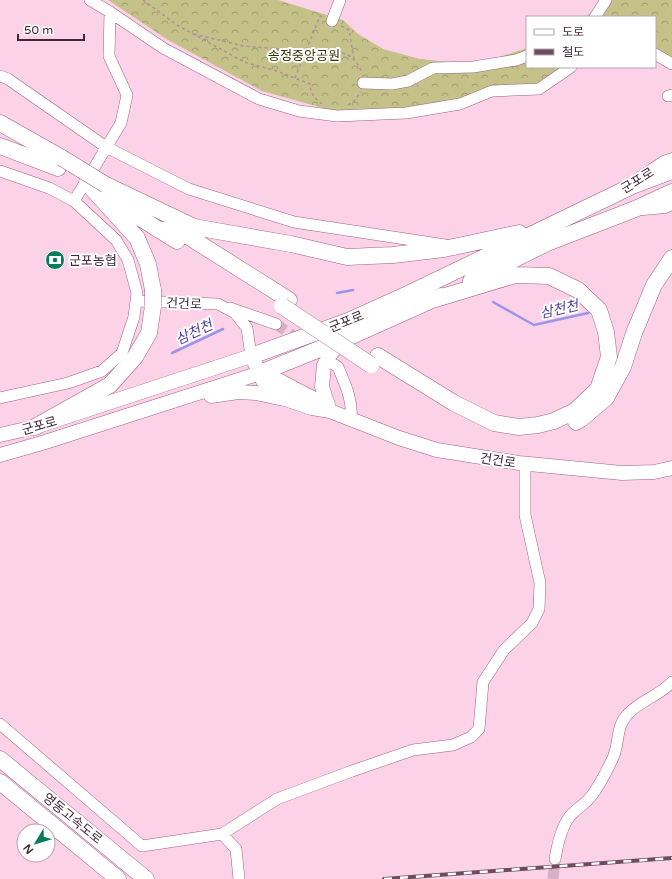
<svg xmlns="http://www.w3.org/2000/svg" width="672" height="879" viewBox="0 0 672 879" font-family="'Varela Round','Noto Sans KR',sans-serif">
	<defs>
		<pattern id="forest-crowns" width="20" height="18" patternUnits="userSpaceOnUse"><rect width="20" height="18" fill="#c4c189"/><path d="M2 6a3 3 0 1 1 6 0M12 15a3 3 0 1 1 6 0" fill="none" stroke="#a19d71"/></pattern>
	</defs>
	<rect width="100%" height="100%" fill="#fcd2e8"/>
	<!-- forest -->
	<path fill="url(#forest-crowns)" d="M108,0H278L343,20L358,34L383,49L420,59L459,63L487,61L527,48V67H563L537,85L407,109L337,112L262,91L168,40Z
		M601,0H672V59L655,49V17H585L595,10Z"/>
	<g fill="none" stroke-linecap="round" stroke-linejoin="round">
		<!-- stream -->
		<path stroke="#9a95ea" stroke-width="2.5" d="M337,293L353,290
			M493,302L534,325L588,313
			M172,353L223,329"/>
		<!-- minor-tunnel -->
		<path stroke="#d7b0c5" stroke-width="11" stroke-dasharray="11 5.5" stroke-linecap="butt" d="M276,324L302,342
			M553,879L555,859"/>
		<defs>
			<path id="minor" d="M90,0L110,12L163,48L259,99L299,111L337,116L406,113L460,104L492,91L539,89L571,67
				M595,17L606,0
				M332,21L340,0
				M655,54L672,64
				M0,76L8,79L106,147L189,189L294,222L445,245
				M363,83L392,84L408,81L433,68L473,67L516,60L527,56
				M668,96L672,95
				M0,171L49,188L74,201L116,240L128,260L137,293L134,317L122,353L102,371L68,383L0,398
				M74,201L121,123L127,95L109,56L110,12
				M136,301L218,304L235,313L247,328L251,356
				M230,308L276,324
				M335,365L338,367C345,384 353,400 351,419
				M0,724L142,846L222,834L277,799L352,771L413,750L453,745L471,737L479,729L483,682L504,650L532,623L539,609L540,583L525,515V464
				M222,834L236,849L239,879
				M555,859C557,847 562,826 570,816C577,808 586,804 592,795C600,785 606,772 612,760C620,745 615,728 627,715C639,701 659,696 672,682"/>
			<path id="major" d="M640,179L664,163L672,160
				M643,208L665,206L672,203
				M260,373L276,379L320,402L325,407
				M211,396L238,392L256,393L279,398
				M330,411L322,387L324,365L332,352L345,341
				M0,435L35,427L251,356L260,373L263,381L270,389L282,398L312,408L330,411L399,438L437,450L519,463L622,473L654,472L672,468
				M0,455L42,443L260,373"/>
			<path id="highway" d="M0,123L62,158
				M0,146L58,168
				M87,183L137,238L148,264L153,290
				M106,185L194,227L291,244L347,257L393,255L444,249L519,233
				M100,193L177,241
				M170,225L289,300
				M471,281L547,243L635,209L672,192
				M251,356L348,321L410,293L632,186L672,171
				M378,356L454,403L494,423L519,427L538,425L554,421L575,411L598,389L609,357L606,332L599,310L578,290L549,276L515,275L432,300
				M260,373L354,335L441,296
				M576,422L581,419L606,398L623,367L634,333L654,285L672,258
				M35,427L110,385L135,357L149,333L153,306
				M0,759L146,879
				M0,782L118,879"/>
		</defs>
		<!-- minor casing -->
		<use href="#minor" stroke="#a06184" stroke-width="12"/>
		<!-- major casing -->
		<use href="#major" stroke="#a06184" stroke-width="15"/>
		<!-- highway casing -->
		<use href="#highway" stroke="#a06184" stroke-width="17"/>
		<!-- path -->
		<path stroke="#b18da0" stroke-width="1.5" stroke-dasharray="3 3" stroke-linecap="butt" d="M143,0L177,25L244,62L277,71L310,84C310,93 315,99 322,104
			M341,26L349,30L354,59
			M194,34L244,46L327,53C344,49 356,57 362,73
			M295,78L320,16L323,17
			M348,105L354,101L361,92"/>
		<!-- minor -->
		<use href="#minor" stroke="#fff" stroke-width="11"/>
		<!-- major -->
		<use href="#major" stroke="#fff" stroke-width="14"/>
		<!-- highway -->
		<use href="#highway" stroke="#fff" stroke-width="16"/>
		<defs>
			<path id="rail" d="M384,879L672,858"/>
		</defs>
		<!-- rail casing -->
		<use href="#rail" stroke="#6b4e5e" stroke-width="4"/>
		<!-- rail -->
		<use href="#rail" stroke="#fff" stroke-width="2.5" stroke-dasharray="8" stroke-linecap="butt"/>
		<defs>
			<path id="highway-bridge" d="M62,158L106,185
				M153,306V290
				M282,306L371,365"/>
		</defs>
		<!-- highway-bridge casing -->
		<use href="#highway-bridge" stroke="#a06184" stroke-width="17" stroke-linecap="butt"/>
		<!-- highway-bridge -->
		<use href="#highway-bridge" stroke="#fff" stroke-width="16"/>
	</g>
	<!-- icons -->
	<defs>
		<symbol id="bank-disc" viewBox="-11 -11 22 22"><circle r="9.5" fill="#057d5b" stroke="#fff"/><path d="M-6-4H6V4H-6ZM0-2.3a2.3 2.3 0 1 0 0 4.6a2.3 2.3 0 1 0 0-4.6Z" fill="#fff"/></symbol>
	</defs>
	<g fill-rule="evenodd">
		<use href="#bank-disc" x="44" y="249" width="22" height="22"/>
	</g>
	<g text-anchor="middle" stroke-width="4" stroke-linejoin="round" paint-order="stroke">
		<!-- park labels -->
		<g font-size="13" fill="#383509" stroke="#fff">
			<text x="304" y="60">송정중앙공원</text>
		</g>
		<!-- street labels -->
		<g font-size="13" fill="#422837" stroke="#fff">
			<text transform="translate(637 180) rotate(-32)" y="5">군포로</text>
			<text transform="translate(184 303) rotate(2)" y="5">건건로</text>
			<text transform="translate(346 321) rotate(-22)" y="5">군포로</text>
			<text transform="translate(39 425) rotate(-16)" y="5">군포로</text>
			<text transform="translate(498 460) rotate(9)" y="5">건건로</text>
			<text transform="translate(73 818) rotate(39)" y="5">영동고속도로</text>
		</g>
		<!-- poi labels -->
		<g font-size="13" fill="#422837" stroke="#fff" text-anchor="start">
			<text x="69" y="265">군포농협</text>
		</g>
		<!-- water labels -->
		<g font-size="14" font-style="italic" fill="#4f3fa2" stroke="#fff">
			<text transform="translate(559 309) rotate(-13)" y="5">삼천천</text>
			<text transform="translate(194 332) rotate(-25)" y="5">삼천천</text>
		</g>
	</g>
	<!-- legend -->
	<rect x="526" y="16" width="130" height="52" fill="#ffffff" stroke="#b3a9af"/>
	<rect x="534" y="29" width="20" height="6" fill="#ffffff" stroke="#b3a9af"/>
	<text x="562" y="36" font-size="12" fill="#422837">도로</text>
	<rect x="534" y="49" width="20" height="6" fill="#6b4e5e" stroke="#b3a9af"/>
	<text x="562" y="56" font-size="12" fill="#422837">철도</text>
	<!-- north arrow -->
	<g transform="translate(36 843) rotate(232)"><circle r="19" fill="#ffffff" stroke="#b3a9af"/>
	<path d="M0-3L7 15L0 10L-7 15Z" fill="#057d5b"/>
	<text y="-6" font-size="11" font-weight="bold" text-anchor="middle" fill="#422837">N</text>
	</g>
	<!-- scale -->
	<path d="M18 34v6h66v-6" fill="none" stroke="#422837" stroke-width="2"/>
	<text x="24" y="34" font-size="12" fill="#422837" stroke="#ffffff" stroke-width="3" paint-order="stroke">50 m</text>
</svg>
